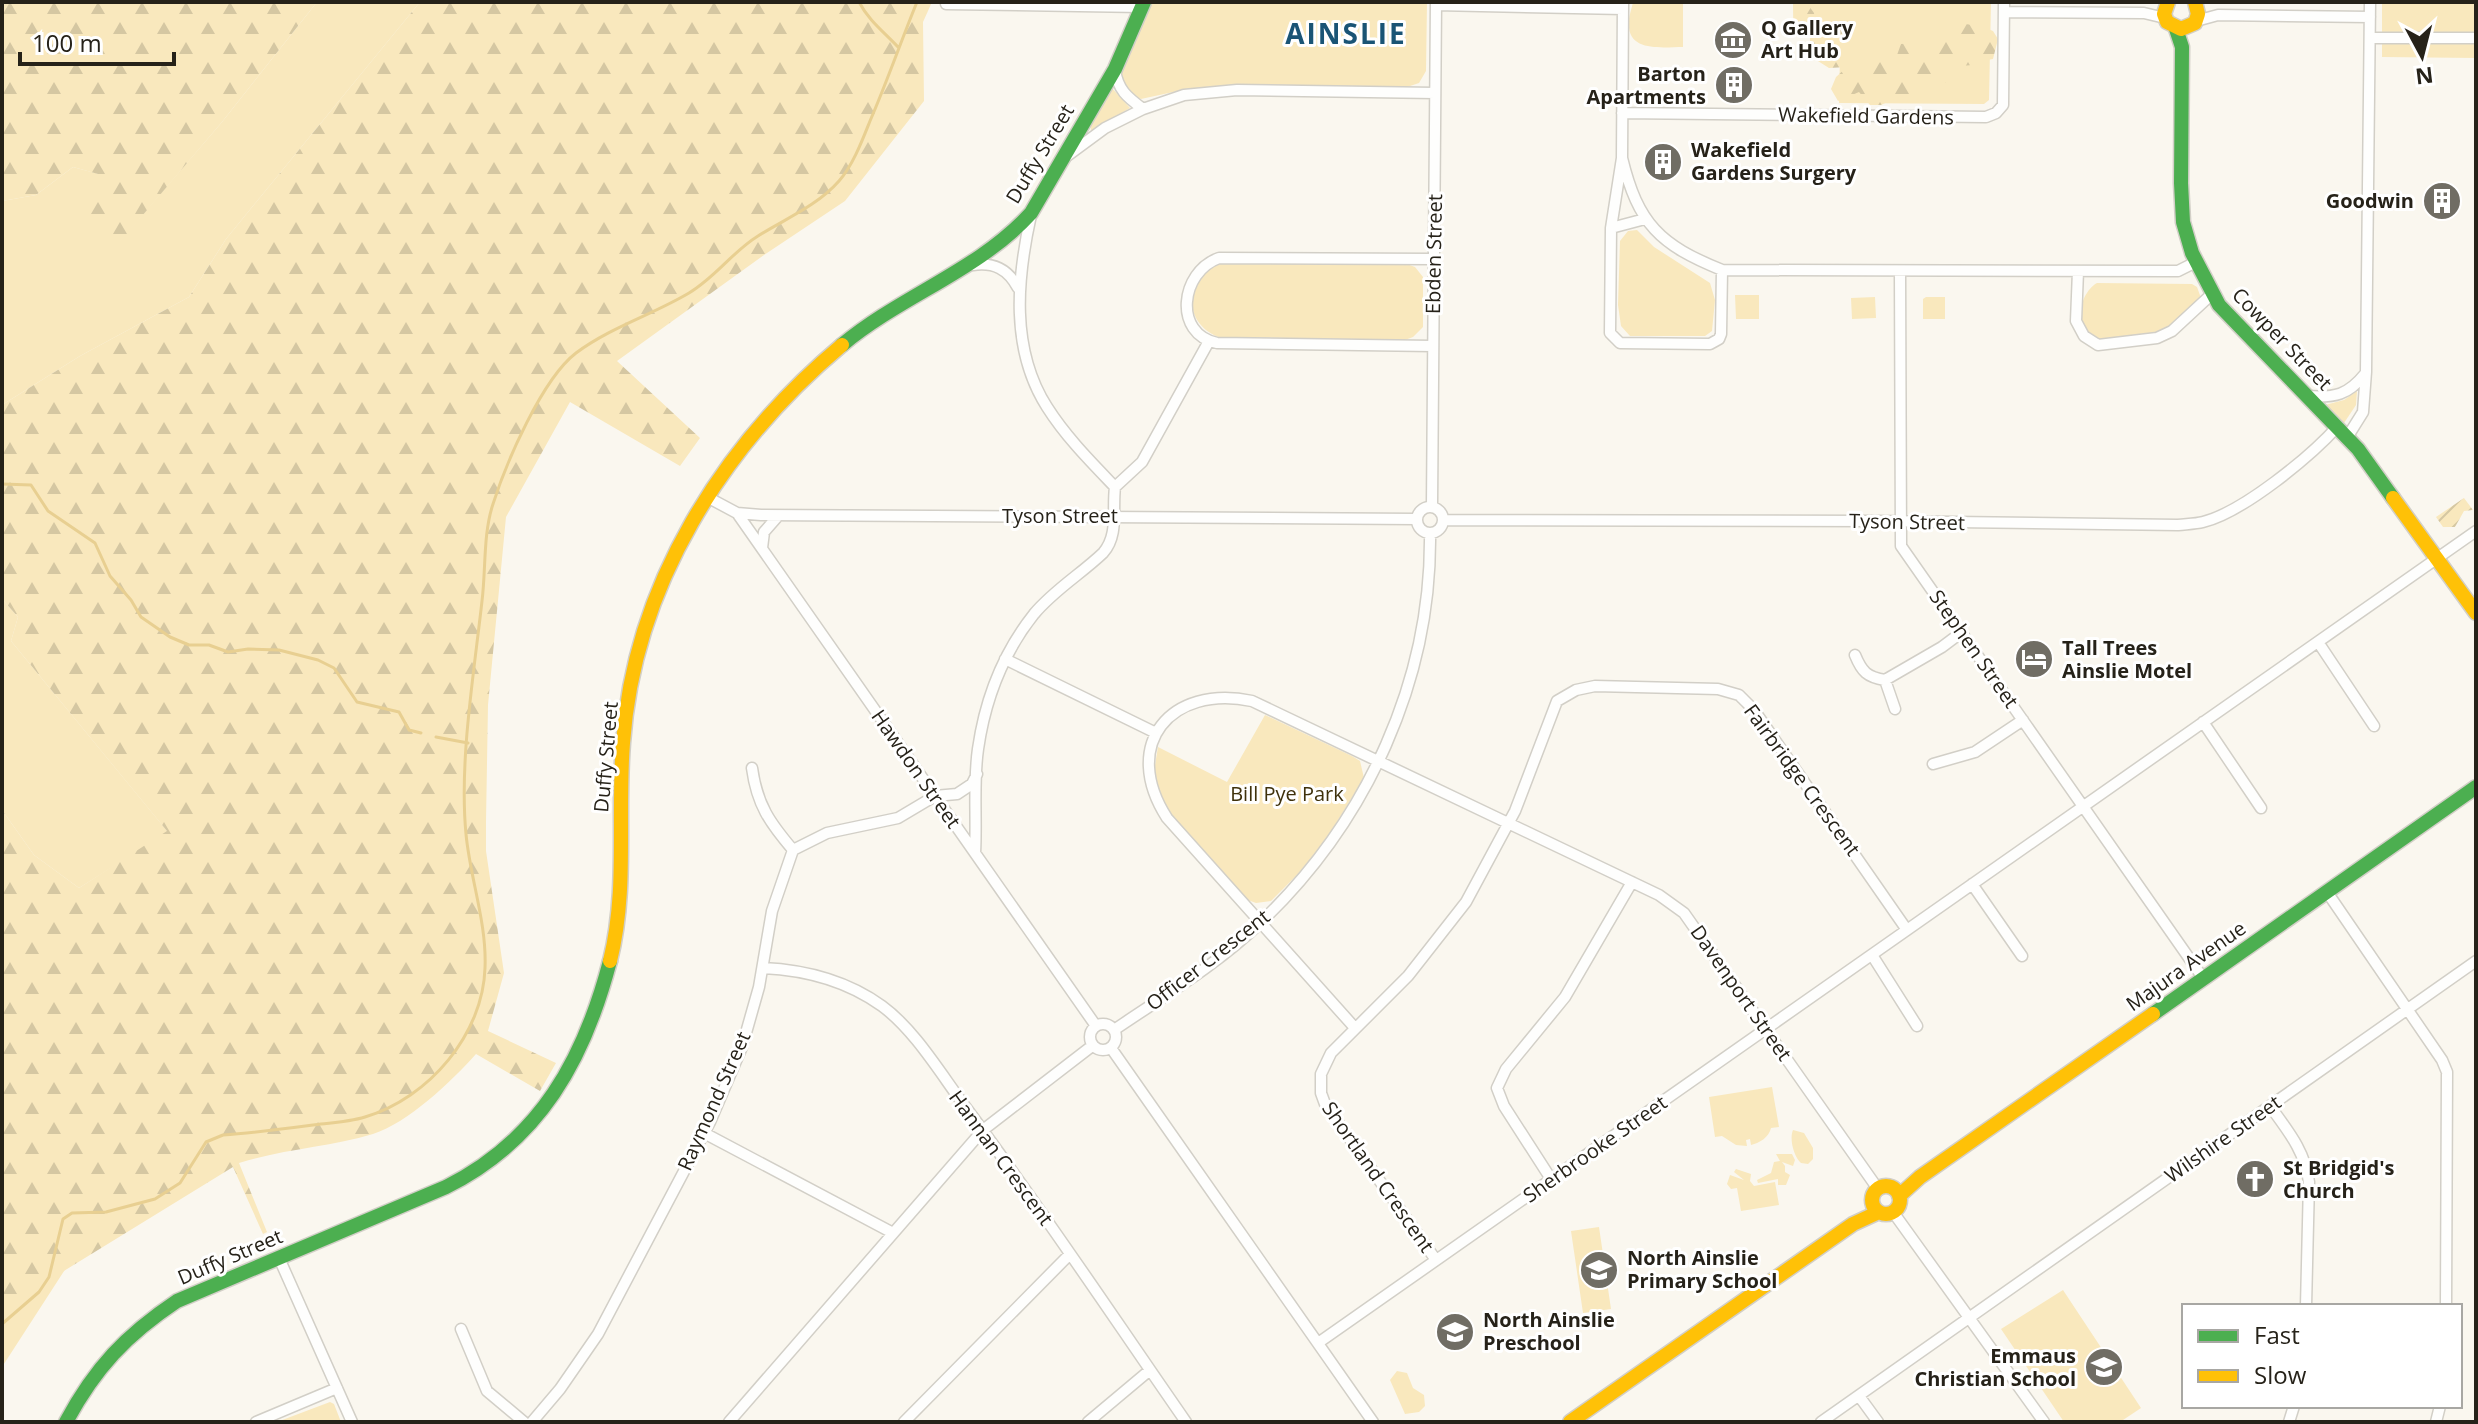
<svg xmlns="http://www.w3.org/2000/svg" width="2478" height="1424" viewBox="0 0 2478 1424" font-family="'Open Sans',sans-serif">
	<defs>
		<pattern id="forest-firs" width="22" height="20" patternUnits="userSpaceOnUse" patternTransform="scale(2)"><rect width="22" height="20" fill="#f9e8bd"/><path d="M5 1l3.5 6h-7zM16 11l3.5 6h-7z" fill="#d5c7a2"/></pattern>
		<pattern id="garden-furrows" width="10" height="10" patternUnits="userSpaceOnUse" patternTransform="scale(2)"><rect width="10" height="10" fill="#f9e8bd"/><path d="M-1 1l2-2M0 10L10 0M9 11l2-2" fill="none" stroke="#d5c7a2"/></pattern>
	</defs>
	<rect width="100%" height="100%" fill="#faf7ef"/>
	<!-- green -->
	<path fill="#f9e8bd" d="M317,2H420L226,239L189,297L80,356L2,405V201L36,195L73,167L99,174L119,242L222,122Z
		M1152,2H1427L1426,71L1419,83L1404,88L1229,86L1187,89L1141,99C1131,96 1122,85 1121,75C1120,65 1147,14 1152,2Z
		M1633,2H1683V47C1662,47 1626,53 1629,21C1629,15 1632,8 1633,2Z
		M1793,2H1991L1989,100L1984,104L1839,103L1840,53L1812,37H1794Z
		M2390,2H2476V58L2382,57V4Z
		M1112,88L1130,108L1091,131L1090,122Z
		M1637,230L1654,247L1710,283L1715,300L1712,331L1705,336H1630L1621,326L1618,305L1620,241L1628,231Z
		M1229,262L1407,264L1415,267L1423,277V327L1413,337L1405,340L1218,337C1177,320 1187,268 1229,262Z
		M2097,283L2192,284L2197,287L2201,298L2171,329L2156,337L2098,344C2094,342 2089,340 2086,337C2073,322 2082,291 2097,283Z
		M1735,295H1759V319H1736Z
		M1875,297L1876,318L1852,319L1851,298Z
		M1926,297H1945V319H1923V299Z
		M2357,391L2356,405L2344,423L2325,405L2344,400Z
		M2,599L18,617L11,641L168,832L79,888L34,855L2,810Z
		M1265,715L1352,756L1360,761L1364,778L1327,838L1298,874L1271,901L1256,903L1245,899L1181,828L1160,800L1154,771L1158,747L1227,782Z
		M1772,1087L1779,1127L1771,1128C1769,1137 1760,1143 1751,1145L1750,1139L1746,1140L1747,1146L1736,1145L1722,1136L1715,1137L1709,1097Z
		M1793,1130L1804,1133L1813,1148V1159L1808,1164L1801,1163C1794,1157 1789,1139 1793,1130Z
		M1776,1154H1792L1795,1160L1793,1166L1782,1162L1785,1166V1172L1790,1175L1786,1185H1778V1179L1758,1183L1757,1180L1771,1173L1774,1162L1780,1161Z
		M1736,1169L1751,1174L1750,1181L1754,1186L1775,1182L1779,1205L1741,1211L1737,1188L1731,1189L1727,1184L1730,1175L1744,1180L1734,1172Z
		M1599,1227L1611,1309L1583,1313L1571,1231Z
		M77,1251L2,1367V1301Z
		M2063,1290L2141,1408L2120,1422H2064L2001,1329Z
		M1397,1371L1407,1373L1413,1388L1424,1395L1425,1406L1419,1412L1405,1414L1390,1380Z
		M330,1402L334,1404L341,1422H277Z"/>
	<!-- forest -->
	<path fill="url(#forest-firs)" d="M2,2H317L222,122L119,243L82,218L98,174L73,167L36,195L2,201Z
		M420,2H932L923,22L924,101L845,201L764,255L617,361L700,438L680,466L570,402L506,517L488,705L486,822V851L504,973L488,1031L556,1063L540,1091L476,1054C452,1081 408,1123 373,1134C330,1147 283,1149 239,1163L267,1232L263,1234L233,1167L2,1309V810L34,855L79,888L167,831L11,641L18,617L2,599V405L80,356L189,297L226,239Z
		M1793,2H1814L1809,6L1814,13L1815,23H1826L1830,14L1846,18L1848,60L1861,70L1897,55L1901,44C1921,42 1943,46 1949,22L1981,26L1993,31L1998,39L1993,59C1977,61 1967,72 1953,60L1947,66L1946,82L1936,90L1934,98L1912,102L1898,97L1881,105H1870L1859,92L1838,101L1831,89L1836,77L1847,67L1829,68L1810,56V37H1794Z"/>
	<!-- garden -->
	<path fill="url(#garden-furrows)" d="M2464,498L2473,510L2464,511L2455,527H2443L2436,517Z"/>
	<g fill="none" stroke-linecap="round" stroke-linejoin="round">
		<!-- stream -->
		<path stroke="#e8cf91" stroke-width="3" d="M859,2C869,21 884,32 898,47
			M2,484L31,485L48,511L95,543L110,576L131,600L141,617L170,637L189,645H209L228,652L248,649L279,650L318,660L334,668L357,702L399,712L409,730L421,733
			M436,737L468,743
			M2,1324L39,1292L49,1277L63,1219L72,1213L106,1212L155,1199L180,1183L206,1142L223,1135C253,1133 283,1129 313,1125C330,1123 349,1122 365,1117C429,1098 483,1034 485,968C487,923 470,878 466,834C459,762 474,673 482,601C486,569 483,534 493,504C506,463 542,379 576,353C611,327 652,315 689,293C717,276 732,252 758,236C785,219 817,206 839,181C853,165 862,141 870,121C887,82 901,41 917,2"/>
		<defs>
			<path id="street" d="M1623,2L1622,158L1611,228L1610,333L1620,343L1710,344L1719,339L1721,334L1722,270
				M946,4L1142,7
				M1436,5L1623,9
				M2004,12L2144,13L2165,18
				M2196,21L2218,15L2370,17
				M2370,38H2476
				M1115,70C1118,90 1127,97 1143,109
				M1622,113L1986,117L1996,113L2003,105L2004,2
				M1067,156L1105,128L1143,109L1184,95L1237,90L1435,93
				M1622,158C1638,224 1660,245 1722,270L2178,271L2196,262
				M1611,228L1645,219
				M973,265C994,262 1008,269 1018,288
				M1900,271L1901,546L2203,978
				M2078,271L2076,321L2084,336L2098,345L2157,338L2172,331L2213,293
				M1433,346L1217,343C1173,334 1180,272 1219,258L1434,259
				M2308,396C2335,398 2348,395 2365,374
				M2348,436L2363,412L2366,372L2370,2
				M1115,487L1142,462L1209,341
				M707,497L737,513L761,515L1417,519
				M1432,506L1436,2
				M1417 520a13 13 0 1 1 26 0a13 13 0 1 1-26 0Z
				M737,513L1096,1026
				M1444,520L1875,521L2178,525C2186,524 2195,524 2203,522C2243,512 2310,457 2338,426
				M762,548L764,532L778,516
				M2318,642L2374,726
				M1855,655C1862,672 1867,677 1885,680L1942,647L1962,632
				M1005,659L1154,732
				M1885,680L1895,709
				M2203,722L2261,808
				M1933,764L1975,752L2023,720
				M752,768C757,805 770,823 793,850
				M975,853C977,819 973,783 978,749C985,700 1003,653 1034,614C1054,590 1081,574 1103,553C1119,535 1112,510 1115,487C1091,462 1066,437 1047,407C1010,349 1017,278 1031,215
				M1972,884L2022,956
				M2327,892L2442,1060L2447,1072L2446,1306
				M1872,955L1917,1026
				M763,968C806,970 846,980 882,1006C915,1030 942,1076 967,1109C1043,1211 1113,1317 1186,1422
				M1090 1037a13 13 0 1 1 26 0a13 13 0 1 1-26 0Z
				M1355,1028L1167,818C1120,745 1170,684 1252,701L1659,895L1684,913L1878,1189
				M1114,1030C1164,996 1218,964 1261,922C1367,821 1432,680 1430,533
				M1111,1048L1373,1422
				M2270,1106C2288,1131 2305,1151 2309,1182L2306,1306
				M704,1133L893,1233
				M1551,1179L1504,1106L1497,1088L1506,1069L1565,997L1632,882
				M1893,1212L2044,1422
				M279,1258L352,1422
				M1436,1260L1325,1104L1321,1093V1074L1331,1053L1408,976L1466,902L1515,811L1557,701L1576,690L1595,686L1718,689L1739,695L1754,710L1907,930
				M461,1329L487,1391L524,1422
				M1318,1343L2476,531
				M1859,1396L1878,1422
				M256,1422L337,1388
				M532,1422L560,1389L598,1334L710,1122L742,1047L759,987L772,911L793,850L827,833L898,818L935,796L957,794L972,784L977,774
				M729,1422L983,1130L1092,1046
				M904,1422L1070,1254
				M1088,1422L1150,1370
				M1821,1422L2476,961
				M2289,1422L2294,1406
				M2436,1422L2440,1406"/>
			<path id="fast" d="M2176,29L2182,47L2181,183L2183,222L2192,253L2219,305L2358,449L2393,498
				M842,345C902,295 978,271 1031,213L1115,69L1144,2
				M2153,1014L2476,787
				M66,1422C95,1368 126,1335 177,1301L446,1187C540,1140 584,1060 610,961"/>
			<path id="slow" d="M2168,2L2164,14L2167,22L2181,29L2195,23L2198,14L2195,2
				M2393,498L2476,613
				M610,961C628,889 617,816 623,743C634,585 723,445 842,345
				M1872 1200a14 14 0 1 1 28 0a14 14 0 1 1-28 0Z
				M1899,1196L1920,1177L2153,1014
				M1570,1422L1853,1224L1879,1212"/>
		</defs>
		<!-- street casing -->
		<use href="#street" stroke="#d2cfc7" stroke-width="13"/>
		<!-- fast casing -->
		<use href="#fast" stroke="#d2cfc7" stroke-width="17"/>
		<!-- slow casing -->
		<use href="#slow" stroke="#d2cfc7" stroke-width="17"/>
		<!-- street -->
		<use href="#street" stroke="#fefefd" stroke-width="10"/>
		<!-- fast -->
		<use href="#fast" stroke="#4caf50" stroke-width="14"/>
		<!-- slow -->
		<use href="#slow" stroke="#ffc107" stroke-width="14"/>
	</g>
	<!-- icons -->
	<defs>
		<symbol id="museum-disc" viewBox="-11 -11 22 22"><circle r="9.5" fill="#706d64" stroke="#fff"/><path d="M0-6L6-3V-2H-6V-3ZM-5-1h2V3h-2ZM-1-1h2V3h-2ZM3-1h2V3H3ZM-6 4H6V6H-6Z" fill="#fff"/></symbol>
		<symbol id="building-disc" viewBox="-11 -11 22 22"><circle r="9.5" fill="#706d64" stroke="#fff"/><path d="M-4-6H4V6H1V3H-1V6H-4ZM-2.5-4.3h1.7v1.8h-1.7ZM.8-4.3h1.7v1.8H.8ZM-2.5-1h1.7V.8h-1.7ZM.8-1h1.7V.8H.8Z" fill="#fff"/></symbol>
		<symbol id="hotel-disc" viewBox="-11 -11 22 22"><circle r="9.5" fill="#706d64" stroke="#fff"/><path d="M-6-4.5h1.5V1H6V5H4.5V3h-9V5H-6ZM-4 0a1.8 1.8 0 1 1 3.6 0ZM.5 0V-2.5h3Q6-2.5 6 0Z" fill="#fff"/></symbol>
		<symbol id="church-disc" viewBox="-11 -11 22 22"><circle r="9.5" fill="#706d64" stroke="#fff"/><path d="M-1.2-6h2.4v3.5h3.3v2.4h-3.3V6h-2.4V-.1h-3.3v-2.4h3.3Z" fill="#fff"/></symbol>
		<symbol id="school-disc" viewBox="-11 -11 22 22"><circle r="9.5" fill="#706d64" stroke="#fff"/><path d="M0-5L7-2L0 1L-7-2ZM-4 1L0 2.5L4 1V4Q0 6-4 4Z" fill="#fff"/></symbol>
	</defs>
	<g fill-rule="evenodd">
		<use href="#museum-disc" x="1711" y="18" width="44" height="44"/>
		<use href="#building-disc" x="1712" y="63" width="44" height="44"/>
		<use href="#building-disc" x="1641" y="140" width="44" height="44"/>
		<use href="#building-disc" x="2420" y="179" width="44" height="44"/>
		<use href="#hotel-disc" x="2012" y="637" width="44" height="44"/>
		<use href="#church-disc" x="2233" y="1157" width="44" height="44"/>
		<use href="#school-disc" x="1577" y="1248" width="44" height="44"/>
		<use href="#school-disc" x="1433" y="1310" width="44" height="44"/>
		<use href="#school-disc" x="2082" y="1345" width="44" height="44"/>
	</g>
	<g text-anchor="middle" stroke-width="6" stroke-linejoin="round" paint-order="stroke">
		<!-- poi labels -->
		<g font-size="20" font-weight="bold" fill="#262219" stroke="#fff" text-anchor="start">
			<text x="1761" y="35">Q Gallery<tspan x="1761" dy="23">Art Hub</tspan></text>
			<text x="1706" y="81" text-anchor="end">Barton<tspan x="1706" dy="23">Apartments</tspan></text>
			<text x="1691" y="157">Wakefield<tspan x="1691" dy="23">Gardens Surgery</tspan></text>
			<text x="2414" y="208" text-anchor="end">Goodwin</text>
			<text x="2062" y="655">Tall Trees<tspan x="2062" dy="23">Ainslie Motel</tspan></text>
			<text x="2283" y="1175">St Bridgid's<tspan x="2283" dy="23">Church</tspan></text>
			<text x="1627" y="1265">North Ainslie<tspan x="1627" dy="23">Primary School</tspan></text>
			<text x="1483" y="1327">North Ainslie<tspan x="1483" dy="23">Preschool</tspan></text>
			<text x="2076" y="1363" text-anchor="end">Emmaus<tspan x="2076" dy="23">Christian School</tspan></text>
		</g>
		<!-- street labels -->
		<g font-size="20" fill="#262219" stroke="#fff">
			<text transform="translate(1866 116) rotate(1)" y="7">Wakefield Gardens</text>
			<text transform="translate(1040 154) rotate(-59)" y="7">Duffy Street</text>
			<text transform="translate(1434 254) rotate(-89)" y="7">Ebden Street</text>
			<text transform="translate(2282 339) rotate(46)" y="7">Cowper Street</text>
			<text x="1060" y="523">Tyson Street</text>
			<text transform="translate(1907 522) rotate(1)" y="7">Tyson Street</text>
			<text transform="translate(1974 649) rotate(55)" y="7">Stephen Street</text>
			<text transform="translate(606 757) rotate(-85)" y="7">Duffy Street</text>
			<text transform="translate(916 769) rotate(55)" y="7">Hawdon Street</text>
			<text transform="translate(1802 780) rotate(54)" y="7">Fairbridge Crescent</text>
			<text transform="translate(1208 960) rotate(-38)" y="7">Officer Crescent</text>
			<text transform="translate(2186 966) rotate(-35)" y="7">Majura Avenue</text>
			<text transform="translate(1741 993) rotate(55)" y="7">Davenport Street</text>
			<text transform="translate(714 1101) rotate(-66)" y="7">Raymond Street</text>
			<text transform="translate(2223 1139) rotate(-35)" y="7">Wilshire Street</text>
			<text transform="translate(1595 1149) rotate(-35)" y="7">Sherbrooke Street</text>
			<text transform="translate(1001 1158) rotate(54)" y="7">Hannan Crescent</text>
			<text transform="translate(1378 1177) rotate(55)" y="7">Shortland Crescent</text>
			<text transform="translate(230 1257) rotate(-23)" y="7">Duffy Street</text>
		</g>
		<!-- park labels -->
		<g font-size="20" fill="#3f310b" stroke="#fff">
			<text x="1287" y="801">Bill Pye Park</text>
		</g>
		<!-- district labels -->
		<g font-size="28" font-weight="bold" letter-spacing="2" fill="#1a5475" stroke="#fff">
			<text x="1346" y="44">AINSLIE</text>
		</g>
	</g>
	<!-- border -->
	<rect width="2478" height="1424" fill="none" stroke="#262219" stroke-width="8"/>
	<!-- legend -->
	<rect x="2182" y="1304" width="280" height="104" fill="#ffffff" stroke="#a8a7a3" stroke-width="2"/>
	<rect x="2198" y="1330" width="40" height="12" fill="#4caf50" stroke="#a8a7a3" stroke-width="2"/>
	<text x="2254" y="1344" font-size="24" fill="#262219">Fast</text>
	<rect x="2198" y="1370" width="40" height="12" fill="#ffc107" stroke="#a8a7a3" stroke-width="2"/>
	<text x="2254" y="1384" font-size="24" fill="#262219">Slow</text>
	<!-- north arrow -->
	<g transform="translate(2422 56) rotate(173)" stroke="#ffffff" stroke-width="6" paint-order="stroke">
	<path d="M0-6L14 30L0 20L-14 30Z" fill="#262219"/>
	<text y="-12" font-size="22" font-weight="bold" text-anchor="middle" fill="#262219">N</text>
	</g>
	<!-- scale -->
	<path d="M20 52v12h154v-12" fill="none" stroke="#262219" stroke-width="4"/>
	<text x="32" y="52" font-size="24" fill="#262219" stroke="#ffffff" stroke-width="6" paint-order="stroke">100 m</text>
</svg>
